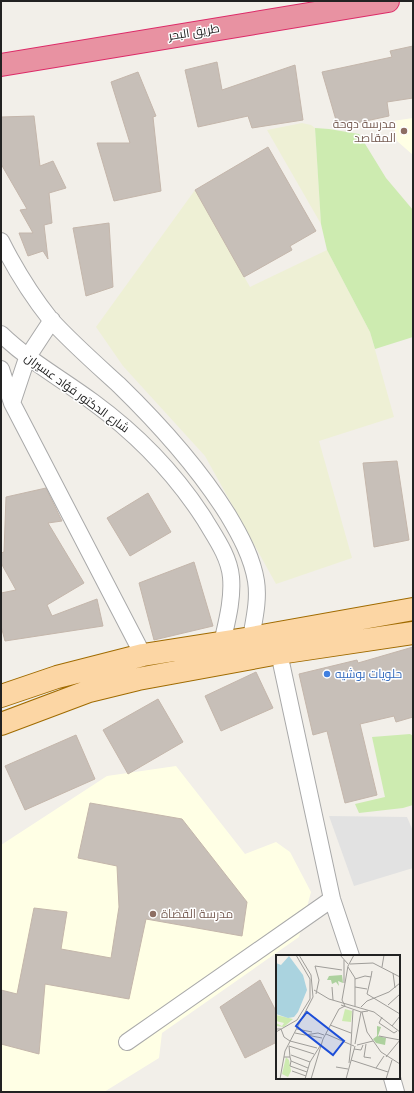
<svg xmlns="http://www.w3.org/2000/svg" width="414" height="1093" viewBox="0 0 414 1093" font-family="'Varela Round',Cairo,sans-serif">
	<rect width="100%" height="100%" fill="#f2efe9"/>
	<!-- education -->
	<path fill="#ffffe5" d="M413,118V155L397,141L393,121Z
		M176,766L245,854L276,842L290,852L311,892L299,937L162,1033L159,1058L104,1092H1V845L107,776Z"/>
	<!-- farmland -->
	<path fill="#eef0d5" d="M302,123L311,125L315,128L321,224L267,130Z
		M195,190L250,287L327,250L370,332L394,417L319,441L352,558L276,584L205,456L123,366L96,327Z"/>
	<!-- grass -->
	<path fill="#cdebb0" d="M315,128L329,129L359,134L386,178L413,210V337L375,349L370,332L327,250L321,224Z
		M410,734L413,736V805L403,808L359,813L355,804L385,797L372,737Z"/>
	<!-- parking -->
	<path fill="#e2e2e2" d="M329,816L407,817L413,831V868L354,886Z"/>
	<!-- building -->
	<path fill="#c7bfb8" stroke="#c4b6ab" d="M413,46V98L387,102L389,116L338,127L322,72L392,57L390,51Z
		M217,62L222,90L295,65L303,120L252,128L248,116L198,127L185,70Z
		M138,72L156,116L153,117L161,191L114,201L97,143H130L111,82Z
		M34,116L40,166L53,161L66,188L49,193L52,223L44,225L48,259L43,251L28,256L19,233H33L20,210L27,209L1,164V117Z
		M268,147L316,231L290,246L292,250L244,277L195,190Z
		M109,223L113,287L86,296L73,228Z
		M397,461L409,540L374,547L363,463Z
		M46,488L62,521L48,523L84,583L47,605L52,616L97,599L103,626L5,641L1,626V593L16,590L1,563V553L4,552L6,497Z
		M148,493L171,532L130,556L107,518Z
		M194,562L213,626L154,640L139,583Z
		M413,647V717L396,722L394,716L360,724L377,795L345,803L327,731L313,735L299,674L357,660L358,663Z
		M256,672L273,708L221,731L205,696Z
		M158,699L183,742L128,774L103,730Z
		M76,735L95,779L25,810L5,766Z
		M90,803L182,819L247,902L242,936L146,919L129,999L45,984L39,1054L1,1044V990L17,994L34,908L67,912L61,949L111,958L119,907L117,866L78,858Z
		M260,980L277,1013V1042L245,1058L220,1007Z"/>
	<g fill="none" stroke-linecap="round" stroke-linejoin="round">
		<defs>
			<path id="street" d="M1,241C15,269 31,295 51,320C72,343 96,364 119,385C159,424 198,467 228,515C240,535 252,557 256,581C259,600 254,620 251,638
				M1,334C29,361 62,379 93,402C138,435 175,473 205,520C215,537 229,556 231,577C233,599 227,621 222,643
				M1,369L12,403L143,655
				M12,403L27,358L52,320
				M279,653L332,899L351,956
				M127,1042L332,899
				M392,1078L396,1092"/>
			<path id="primary" d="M1,696L57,677L143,655L251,638L413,609
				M1,724L89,691L138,679L279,653L413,633"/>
			<path id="highway" d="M1,65L388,1"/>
		</defs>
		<!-- street casing -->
		<use href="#street" stroke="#a9a9a9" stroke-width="18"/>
		<!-- primary casing -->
		<use href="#primary" stroke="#a06b00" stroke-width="24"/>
		<!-- highway casing -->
		<use href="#highway" stroke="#dc2a67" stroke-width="24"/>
		<!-- street -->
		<use href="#street" stroke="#fff" stroke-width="16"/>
		<!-- primary -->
		<use href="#primary" stroke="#fcd6a4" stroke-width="22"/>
		<!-- highway -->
		<use href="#highway" stroke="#e892a2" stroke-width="22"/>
	</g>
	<!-- markers -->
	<g fill="#8d6e63" stroke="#fff" stroke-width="1.5">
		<circle cx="404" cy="131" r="4"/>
		<circle cx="153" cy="914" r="4"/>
	</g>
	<circle fill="#3f7fe0" stroke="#fff" stroke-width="1.5" cx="327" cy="674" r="4"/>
	<g text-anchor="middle" stroke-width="3" stroke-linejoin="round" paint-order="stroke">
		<!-- street labels -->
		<g font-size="12" fill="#222" stroke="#fff">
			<text transform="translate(194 32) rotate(-9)" y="4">طريق البحر</text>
			<text transform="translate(77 393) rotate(36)" y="4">شارع الدكتور فؤاد عسيران</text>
		</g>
		<!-- education labels -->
		<g font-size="12" fill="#785e54" stroke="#fff" text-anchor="end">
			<text x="396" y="128">مدرسة دوحة<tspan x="396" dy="14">المقاصد</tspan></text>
			<text x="161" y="918" text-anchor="start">مدرسة القضاة</text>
		</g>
		<!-- shop labels -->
		<g font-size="12" fill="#366cbe" stroke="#fff" text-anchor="start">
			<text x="335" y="678">حلويات بوشيه</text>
		</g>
	</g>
	<!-- overview -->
	<g transform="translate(276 955)">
		<rect width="124" height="124" fill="#f2efe9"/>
		<path d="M69,54L76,56L75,67L66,66ZM0,60L17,64L8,72L1,71L0,68L6,71L8,68L0,66ZM10,102L13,105L15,116L12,122L6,119Z" fill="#cdebb0"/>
		<path d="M66,20L67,28L62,26L63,31L60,27L56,29L55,25H51L53,21ZM101,71L105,72L102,81L110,83L109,90L100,88L97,84L101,81Z" fill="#add19e"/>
		<path d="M13,1L27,20L31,35L22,57L18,62L12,63L0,59V8L5,10Z" fill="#aad3df"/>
		<path fill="none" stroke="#9f9d99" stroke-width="1" d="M64,0L72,9M68,5V28M74,9L97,8L124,22M72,12L79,23V51M106,12L108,0M117,18L119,33M95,22L91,39L124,59M79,24L89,21L95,22L96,16M56,32L57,45M79,32L91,34M38,35L53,44L98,57L124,77M40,39L43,25L39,11L66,15M65,50L85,57L92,56M112,50L124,39M85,52L91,46L113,37L124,28M86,57L91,77L105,97L124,109M106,62L103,68L118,78L121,76M54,70L75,78M116,71L124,61M0,74H5L8,82L14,86L41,93M21,74L36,77M0,77L21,65L34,44V24L20,0M19,78L29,80L42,78L48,80M50,79L78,91M31,80L46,83M103,81L124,85M75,89L77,55M79,89L85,57M90,89L88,102L95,103M81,90L97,86M13,91L38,99M78,94L85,95L87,90M15,100L34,107M8,102H14L13,91M14,102L15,106L32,113M110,102L124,85M75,105L112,117M15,106L14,111L31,117M73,108L75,90M60,112L72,114M100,113L108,101M16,116L30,121M4,124L9,96L37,42L35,20L23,0M29,124L34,107L44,91M35,124L47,84L63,54L69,51L66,45L72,11L78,0M70,124L79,91M110,124L116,105"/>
		<path fill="#1d4ed8" fill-opacity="0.15" stroke="#1d4ed8" stroke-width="2" d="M31,57L68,86L57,100L20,71Z"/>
		<rect width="124" height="124" fill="none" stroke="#222" stroke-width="2"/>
	</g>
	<!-- border -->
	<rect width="414" height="1093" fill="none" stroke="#222222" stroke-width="4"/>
</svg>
